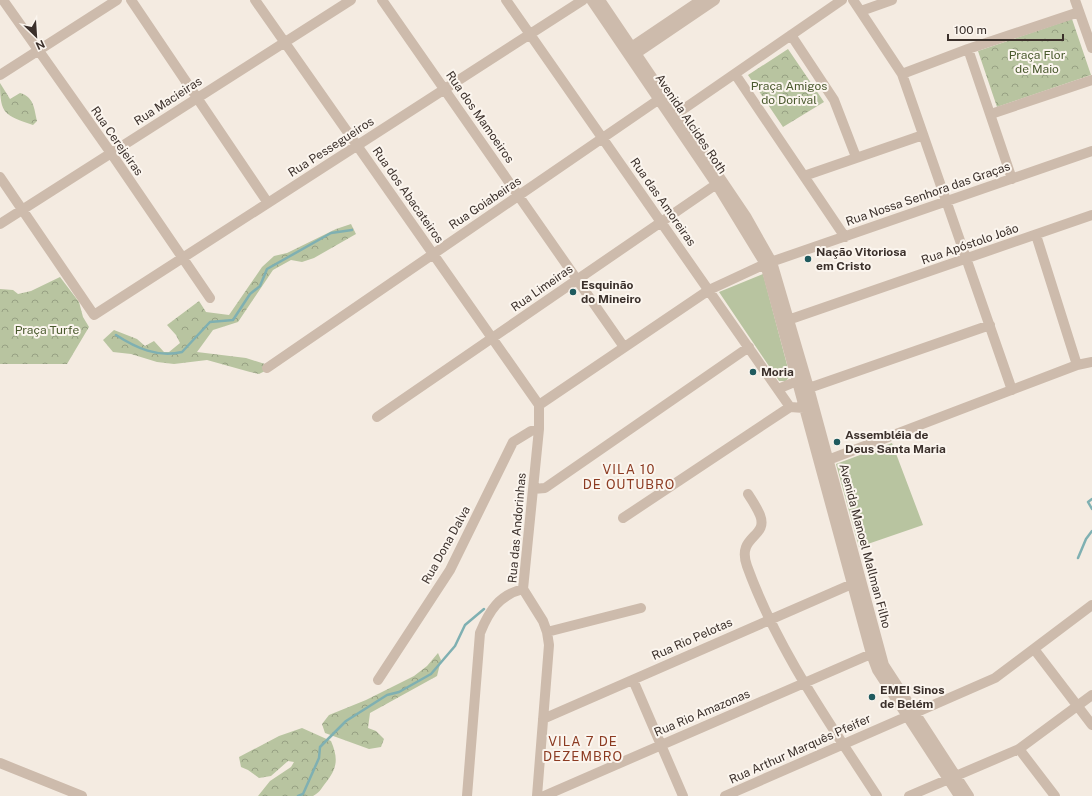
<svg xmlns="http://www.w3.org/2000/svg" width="1092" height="796" viewBox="0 0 1092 796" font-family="'Public Sans',sans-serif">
	<defs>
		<pattern id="forest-crowns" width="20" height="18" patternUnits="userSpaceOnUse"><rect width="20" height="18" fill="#b8c4a0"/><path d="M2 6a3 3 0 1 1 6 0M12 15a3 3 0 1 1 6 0" fill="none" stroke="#97a083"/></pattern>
	</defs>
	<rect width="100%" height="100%" fill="#f4ebe1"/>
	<!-- grass -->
	<path fill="#b8c4a0" d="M763,274L790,376L786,381H779L719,292Z
		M892,443L923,525L859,547L836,464Z"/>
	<!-- forest -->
	<path fill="url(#forest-crowns)" d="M1072,19L1091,75L997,107L978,51Z
		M788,49L824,102L783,127L748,75Z
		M0,83L10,99L20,93C34,97 34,108 37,121L33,125C5,115 0,115 0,83Z
		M351,224L356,234L314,258L302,262L291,260L273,270L238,322L213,330L197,352L246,358L265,364V371L259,374L250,372L207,360L174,364L157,362L131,354L113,352L103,340L114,330L137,339L145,346L154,341L164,352H169L180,343L176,335L167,325L199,301L206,312L229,315L262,267L274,256L287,253L336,229Z
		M60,277L79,302L83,317L89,327L67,364H0V289L13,290L18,294L31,291Z
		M438,653L441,660L437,676L370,713L368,728L376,731L384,739L381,747L369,749L325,733L322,724L329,715L366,700L414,676L427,666Z
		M302,728L331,741C339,760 337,769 324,785C321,789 319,793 313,796H258L270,781L291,767L294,762L288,761L271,776L259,778L248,770L241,767L239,757L279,736Z"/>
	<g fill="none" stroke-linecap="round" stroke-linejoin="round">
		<!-- stream -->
		<path stroke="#7fb0b2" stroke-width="2.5" d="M116,335C136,348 158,358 182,352L210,322L233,320L250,294L260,286L267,269L331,233L352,230
			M1092,499L1088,502L1092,509
			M1078,558L1086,539L1092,531
			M298,796L303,794L319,758L320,747L346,721L387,695L399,692L431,674L455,646L465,625L484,609"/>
		<!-- minor -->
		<path stroke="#cdbbac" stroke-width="10" d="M3,0L111,153L210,298
			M131,0L268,203
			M255,0L539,405
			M382,0L624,347
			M506,0L790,407L804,408L810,406
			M591,0L716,184L765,264L871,654L877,670L959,796
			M600,0L746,216L772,262L809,388L884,665L969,796
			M853,0L902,74L1012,390
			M1075,0L1092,48
			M861,11L892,0
			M791,35L834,100L856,157
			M968,49L1012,179
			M627,50L701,0
			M631,57L715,0
			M735,74L845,237
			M902,74L968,49L1079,12
			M0,75L117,0
			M991,114L1092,80
			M672,117L842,0
			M804,176L923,135
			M0,177L94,315L583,0
			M0,224L351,0
			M1036,235L1077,365
			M788,320L1092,215
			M267,368L658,100
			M809,388L990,325
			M778,389L797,381
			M539,405L709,290L765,264L1092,151
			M377,417L721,181
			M828,460L1077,365L1092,362
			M533,489L545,488L749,347
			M748,494C752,500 757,508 760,515C769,538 736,535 747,566C777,649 829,722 877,796
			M623,518L790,407
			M547,632L641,608
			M1034,649L1092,725
			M378,680L450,570L513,442L531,431L539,429
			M633,680L683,796
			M543,719L852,584
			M1019,749L1055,796
			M0,763L82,796
			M467,796L480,633C489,611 499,595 523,589
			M537,796L549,645L547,632L543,621L523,589L539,429V405
			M544,796L871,654
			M725,796L995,678L1092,605
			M909,796L1019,749L1092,695"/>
	</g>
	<!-- markers -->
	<g fill="#1f5a5e" stroke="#fbf5ee" stroke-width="1.5">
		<circle cx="808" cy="259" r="4"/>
		<circle cx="573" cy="292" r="4"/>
		<circle cx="753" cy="372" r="4"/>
		<circle cx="837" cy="442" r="4"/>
		<circle cx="872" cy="697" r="4"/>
	</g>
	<g text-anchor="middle" stroke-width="4" stroke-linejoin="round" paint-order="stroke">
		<!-- park labels -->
		<g font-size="12" fill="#4a5a2e" stroke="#fbf5ee">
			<text x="1037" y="59">Praça Flor<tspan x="1037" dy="14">de Maio</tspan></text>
			<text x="789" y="90">Praça Amigos<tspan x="789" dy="14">do Dorival</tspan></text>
			<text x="47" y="334">Praça Turfe</text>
		</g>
		<!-- street labels -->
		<g font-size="12" fill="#3b302b" stroke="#fbf5ee">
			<text transform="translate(168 101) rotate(-33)" y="4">Rua Macieiras</text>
			<text transform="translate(480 117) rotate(55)" y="4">Rua dos Mamoeiros</text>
			<text transform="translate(691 124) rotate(56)" y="4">Avenida Alcides Roth</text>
			<text transform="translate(117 141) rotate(55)" y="4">Rua Cerejeiras</text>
			<text transform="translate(331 147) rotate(-33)" y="4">Rua Pessegueiros</text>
			<text transform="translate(928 194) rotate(-19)" y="4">Rua Nossa Senhora das Graças</text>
			<text transform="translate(408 195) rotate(55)" y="4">Rua dos Abacateiros</text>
			<text transform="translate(663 202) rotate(55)" y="4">Rua das Amoreiras</text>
			<text transform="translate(485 203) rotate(-34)" y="4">Rua Goiabeiras</text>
			<text transform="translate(970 244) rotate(-19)" y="4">Rua Apóstolo João</text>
			<text transform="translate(542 288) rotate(-35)" y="4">Rua Limeiras</text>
			<text transform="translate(517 528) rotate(-85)" y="4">Rua das Andorinhas</text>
			<text transform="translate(446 545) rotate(-61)" y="4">Rua Dona Dalva</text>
			<text transform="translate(865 546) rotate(75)" y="4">Avenida Manoel Mallman Filho</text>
			<text transform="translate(692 639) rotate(-24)" y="4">Rua Rio Pelotas</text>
			<text transform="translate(702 713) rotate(-23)" y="4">Rua Rio Amazonas</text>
			<text transform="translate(800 749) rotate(-24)" y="4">Rua Arthur Marquês Pfeifer</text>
		</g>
		<!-- poi labels -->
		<g font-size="12" font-weight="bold" fill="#3b302b" stroke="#fbf5ee" text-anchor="start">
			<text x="816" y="256">Nação Vitoriosa<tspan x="816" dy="14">em Cristo</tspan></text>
			<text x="581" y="289">Esquinão<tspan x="581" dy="14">do Mineiro</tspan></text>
			<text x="761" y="376">Moria</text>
			<text x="845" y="439">Assembléia de<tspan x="845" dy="14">Deus Santa Maria</tspan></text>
			<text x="880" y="694">EMEI Sinos<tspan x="880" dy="14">de Belém</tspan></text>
		</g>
		<!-- neighbourhood labels -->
		<g font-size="13" letter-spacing="1" fill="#8c3b22" stroke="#fbf5ee">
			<text x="629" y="474">VILA 10<tspan x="629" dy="15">DE OUTUBRO</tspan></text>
			<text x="583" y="746">VILA 7 DE<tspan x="583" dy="15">DEZEMBRO</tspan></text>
		</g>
	</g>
	<!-- north arrow -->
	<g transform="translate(36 36) rotate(155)" stroke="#fbf5ee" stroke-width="3" paint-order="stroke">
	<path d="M0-3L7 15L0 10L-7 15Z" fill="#3b302b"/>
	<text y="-6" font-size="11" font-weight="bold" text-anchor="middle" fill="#3b302b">N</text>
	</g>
	<!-- scale -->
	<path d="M948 34v6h115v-6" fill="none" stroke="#3b302b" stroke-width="2"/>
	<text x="954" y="34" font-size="12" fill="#3b302b" stroke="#fbf5ee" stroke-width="3" paint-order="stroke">100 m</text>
</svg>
